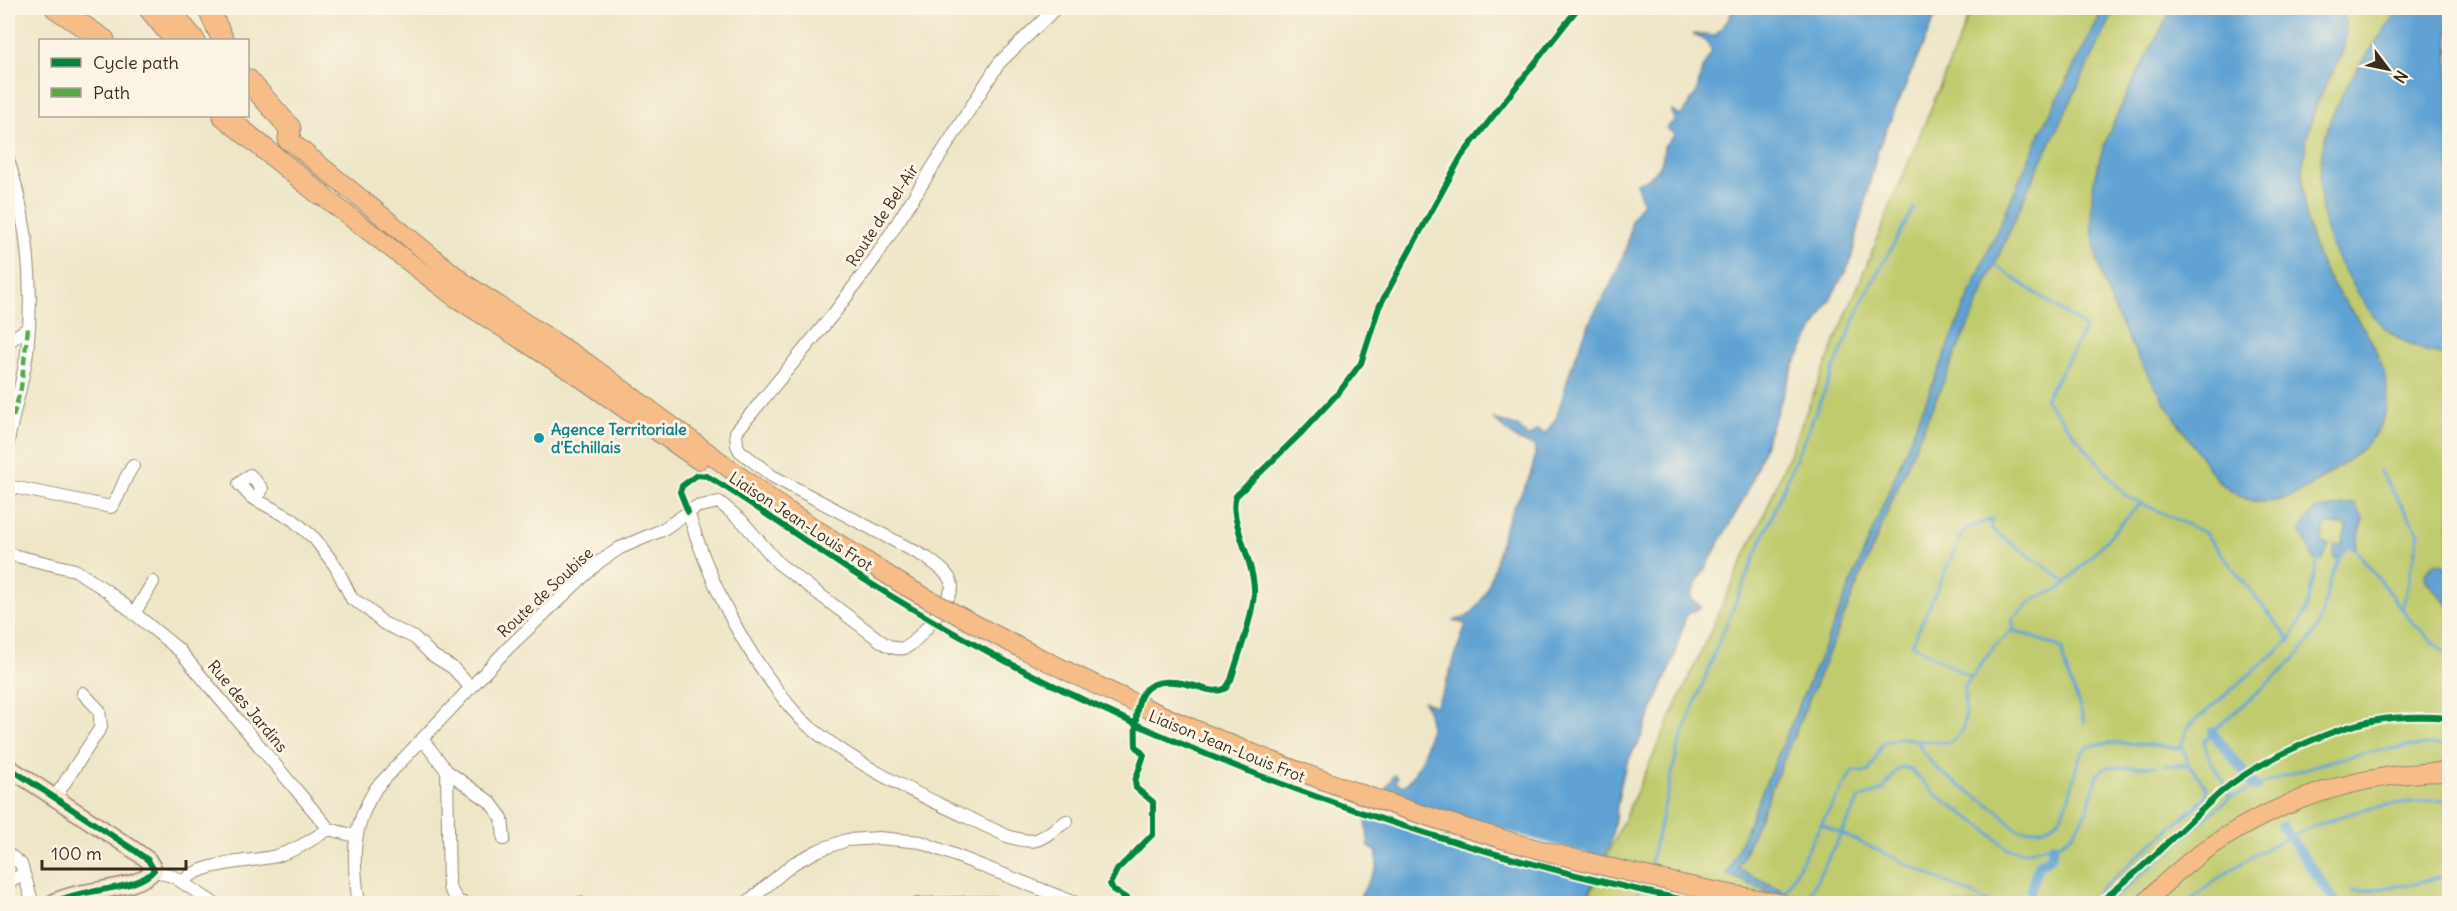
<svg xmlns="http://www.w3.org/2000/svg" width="2457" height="911" viewBox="0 0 2457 911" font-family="Delius,sans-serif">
	<rect width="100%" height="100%" fill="#fcf5e5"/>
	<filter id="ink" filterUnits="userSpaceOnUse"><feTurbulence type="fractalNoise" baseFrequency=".0167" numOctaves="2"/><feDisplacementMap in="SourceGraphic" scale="12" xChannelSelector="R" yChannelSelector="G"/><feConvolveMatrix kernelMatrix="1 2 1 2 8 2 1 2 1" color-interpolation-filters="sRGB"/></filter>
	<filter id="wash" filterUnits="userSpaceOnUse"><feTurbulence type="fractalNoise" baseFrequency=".008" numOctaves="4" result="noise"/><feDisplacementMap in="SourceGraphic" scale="24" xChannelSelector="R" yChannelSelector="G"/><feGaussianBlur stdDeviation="1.35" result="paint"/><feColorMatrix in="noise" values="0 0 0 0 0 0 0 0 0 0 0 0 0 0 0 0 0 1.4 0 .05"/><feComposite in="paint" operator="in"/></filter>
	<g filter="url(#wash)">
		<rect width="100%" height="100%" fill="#eee6c7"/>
		<!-- green -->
		<path fill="#bfcb6c" stroke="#7d7a45" stroke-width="1.5" d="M1972,8H2449V903L1585,904L1767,508Z"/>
		<!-- water -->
		<path fill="#5fa2d3" stroke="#4d6678" stroke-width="1.5" d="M1733,8H1939L1878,149L1850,263L1793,367L1748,491L1691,594V598L1701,607L1689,613L1685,618L1674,658L1638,744C1616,771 1619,815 1609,847C1602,866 1592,885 1585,903L1356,904L1377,867V852L1369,847L1366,821L1394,775L1397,777L1396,783L1404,786C1418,775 1429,742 1430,725C1431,718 1426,708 1424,701L1435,707L1444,689L1466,624L1454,621C1459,619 1467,617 1471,614C1491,596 1497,552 1505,527C1514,500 1537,477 1535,446L1519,441L1493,419L1519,427L1528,438L1537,430L1546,433L1557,417L1571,368L1592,317L1613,280L1627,247L1632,219L1643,202L1636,183C1655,177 1664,167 1664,146L1675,135L1666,128L1674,121L1672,111L1681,116L1697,92L1702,69L1712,51L1707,42L1693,34L1715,36L1729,19Z
			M2104,8H2116L2029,187L1914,449L1738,869L1786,892L1783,899L1727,874L1842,605L1984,260L2043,127Z
			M2172,8H2342C2355,53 2330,69 2315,109C2306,134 2302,162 2303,189C2304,213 2309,237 2319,259C2331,289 2355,311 2370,339C2399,392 2393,430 2343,464C2323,478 2300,496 2276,501C2249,506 2226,492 2210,471C2157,388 2068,274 2097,168C2113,112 2146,60 2172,8Z
			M2399,8H2449V357C2428,353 2405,344 2387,330C2372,317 2361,299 2352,283C2344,270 2335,256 2330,242C2318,210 2317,167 2326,134C2338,89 2374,47 2399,8Z
			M2355,503L2363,518L2356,550L2348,547L2336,559L2333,557L2335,545L2341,546L2347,526L2327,523L2321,542L2329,545L2322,561L2314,560L2300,530L2314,510Z
			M2435,563L2443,564L2449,574V607L2425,579L2426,571Z"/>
		<!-- pier -->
		<path fill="#eee6c7" d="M1374,804L1445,815L1607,859L1597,883L1512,860L1366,816Z"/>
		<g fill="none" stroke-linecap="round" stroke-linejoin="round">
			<!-- stream -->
			<path stroke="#5fa2d3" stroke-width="3" d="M1992,263L2086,328L2045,399L2126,496L2205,533L2290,640
				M2379,470L2419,533L2402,610
				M2013,630V618L2034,599L2060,589L2141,503
				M1970,677L1912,644L1964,530L1992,519L1991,529L2067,582
				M1917,739C1930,775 1969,789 1998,811C2006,817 2011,829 2022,830C2029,831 2043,829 2049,826C2077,815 2069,756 2089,747C2109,738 2157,747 2180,748L2188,727L2290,640L2305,613L2318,560
				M2165,765H2189
				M2225,784L2210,760L2204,743L2212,732C2238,708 2301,660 2315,632C2330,604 2324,572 2348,547L2356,550L2411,621L2450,657
				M2229,790L2230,797L2238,795C2304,765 2376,744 2450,745
				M1821,824L1853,771L1869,772L1883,743L1900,738L1947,743C1974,732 1962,708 1965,686L1993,648L2013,630L2062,648C2064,676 2079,696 2084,723
				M1649,870L1678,748L1716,649L1865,295L1914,208
				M2352,892L2415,884L2450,874
				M1785,893L1821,824L1993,904
				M1632,904L1643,881
				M1804,904L1860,798L1883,790L1897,770L1903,767L1910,769L1936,795L1983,827L2006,848L2024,852L2061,843L2072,835L2087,811L2097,776L2104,768L2156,766
				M2079,904L2092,897L2205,798L2207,788L2189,765L2182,745
				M2108,904L2230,797
				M2186,904C2258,843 2354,797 2450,801"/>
			<!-- canal -->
			<path stroke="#5fa2d3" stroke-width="10" d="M2212,732L2243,771
				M2247,779L2256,787
				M2282,826L2337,904
				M2031,890L2038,865L2051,857L2053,846"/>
		</g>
	</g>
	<g filter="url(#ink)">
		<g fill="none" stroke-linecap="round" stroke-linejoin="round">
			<defs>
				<path id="street" d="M8,159C28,221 34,287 27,352C23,383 13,412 8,442
					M8,342L28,328
					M8,486L111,507C122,494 122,480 133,466
					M257,498L262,489L250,475L239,484L251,497L292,519L315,539L336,567L352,599L364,606L383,623L415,638L432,655L453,668L471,688
					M688,512C708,575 733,631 772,683C784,699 795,715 811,728C869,775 940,804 1007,836C1041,847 1039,838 1067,821
					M8,554L75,570L107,591L179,650L329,829
					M134,614L153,582
					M422,739L447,771L449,888L458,901L465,904
					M447,771L490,802L502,818L504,839
					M54,799L101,727L99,710L83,693
					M8,854L21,864L33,904
					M154,870L174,877L215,904
					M183,881C205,861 247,863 276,856C295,851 313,839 329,829L355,836
					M8,883L23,874
					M359,904C352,858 351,828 376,788L509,647L599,562L620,548L662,530L696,507L719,502L742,521L778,563L882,642C888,646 896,650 904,648C915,646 952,598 952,586C951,574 936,565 927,558L772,476L740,451L737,445L736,432L835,312L875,258L999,63L1056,8
					M580,904V903
					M745,904L794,863L819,850L847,840L879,838L921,842L1078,904
					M917,904L994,902"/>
				<path id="secondary" d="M8,767L134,850L148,860L154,870C136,893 78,887 51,904"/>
				<path id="primary" d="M289,140L467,285L587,363L783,508L905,586
					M320,194L456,298L578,376L698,460
					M2144,904C2222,820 2335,772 2450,772"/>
				<path id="highway" d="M56,8L104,40
					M149,8L175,40
					M168,8L194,40
					M208,8L223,40
					M248,80L290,128L289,140
					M224,116L320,194"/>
			</defs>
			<!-- street casing -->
			<use href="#street" stroke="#948872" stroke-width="14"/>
			<!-- secondary casing -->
			<use href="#secondary" stroke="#948872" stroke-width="19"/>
			<!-- primary casing -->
			<use href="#primary" stroke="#948872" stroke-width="20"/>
			<!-- highway casing -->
			<use href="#highway" stroke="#948872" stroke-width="23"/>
			<!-- street -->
			<use href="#street" stroke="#fff" stroke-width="12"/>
			<!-- secondary -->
			<use href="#secondary" stroke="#fce5cf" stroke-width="16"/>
			<!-- primary -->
			<use href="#primary" stroke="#f7bd88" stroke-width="18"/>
			<!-- highway -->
			<use href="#highway" stroke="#f7bd88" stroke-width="21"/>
			<defs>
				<path id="primary-bridge" d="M905,586C1107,700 1317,789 1541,850C1621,871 1703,891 1786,904"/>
			</defs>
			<!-- primary-bridge casing -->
			<use href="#primary-bridge" stroke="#948872" stroke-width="20" stroke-linecap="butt"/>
			<!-- primary-bridge -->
			<use href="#primary-bridge" stroke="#f7bd88" stroke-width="18"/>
			<!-- quiet -->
			<path stroke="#55ab43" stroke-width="4.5" stroke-dasharray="9 4.5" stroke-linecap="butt" d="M13,417L21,388L28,328
				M917,904L994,902"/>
			<defs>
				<path id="cycleway" d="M688,512L680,492L682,486L697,475L707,476C756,505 801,539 849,570C903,604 959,637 1015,666C1232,778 1464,855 1703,904
					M8,767L134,850L148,860L154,870
					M51,904C78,887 136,893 154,870
					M1136,904L1113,890L1110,884L1117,870L1153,834V802L1136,788L1135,781L1144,755L1136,746C1134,698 1138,670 1195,686C1206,689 1216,694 1226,688L1231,680C1239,653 1251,623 1254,594C1256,563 1227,518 1236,496L1302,432L1340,391L1361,363L1379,307L1461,157L1578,8
					M2097,904C2142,871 2179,830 2220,793C2253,764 2329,729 2372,721C2398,716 2423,716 2450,718"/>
			</defs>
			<!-- cycleway casing -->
			<use href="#cycleway" stroke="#fcf5e5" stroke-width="10"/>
			<!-- cycleway -->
			<use href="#cycleway" stroke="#00873e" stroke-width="6"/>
		</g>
	</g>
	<!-- markers -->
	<circle fill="#0f9aa8" stroke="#fcf5e5" stroke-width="2" cx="539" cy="438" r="6"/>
	<g text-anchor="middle" stroke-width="6" stroke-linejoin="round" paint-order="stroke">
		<!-- street labels -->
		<g font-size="16" fill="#3b2a1e" stroke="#fcf5e5">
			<text transform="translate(882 215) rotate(-57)" y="6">Route de Bel-Air</text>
			<text transform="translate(801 521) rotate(33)" y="6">Liaison Jean-Louis Frot</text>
			<text transform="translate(545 592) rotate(-43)" y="6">Route de Soubise</text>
			<text transform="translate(248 706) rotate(50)" y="6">Rue des Jardins</text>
			<text transform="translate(1227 746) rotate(22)" y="6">Liaison Jean-Louis Frot</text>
		</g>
		<!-- culture labels -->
		<g font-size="16" font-weight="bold" fill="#0d838f" stroke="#fcf5e5" text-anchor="start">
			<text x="551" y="435">Agence Territoriale<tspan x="551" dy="18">d'Echillais</tspan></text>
		</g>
	</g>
	<!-- margin -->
	<rect width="2457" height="911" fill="none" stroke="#fcf5e5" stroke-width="30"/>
	<!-- legend -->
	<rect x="39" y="39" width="210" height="78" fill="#fcf5e5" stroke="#afa495" stroke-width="1.5"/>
	<rect x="51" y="58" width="30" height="9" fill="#00873e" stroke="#afa495" stroke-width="1.5"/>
	<text x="93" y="69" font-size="18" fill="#3b2a1e">Cycle path</text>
	<rect x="51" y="88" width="30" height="9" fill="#55ab43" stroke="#afa495" stroke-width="1.5"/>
	<text x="93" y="99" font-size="18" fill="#3b2a1e">Path</text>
	<!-- north arrow -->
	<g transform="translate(2388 69) rotate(122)" stroke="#fcf5e5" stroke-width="4.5" paint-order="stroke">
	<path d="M0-4.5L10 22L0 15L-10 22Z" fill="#3b2a1e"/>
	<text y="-9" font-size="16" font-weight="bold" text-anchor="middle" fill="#3b2a1e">N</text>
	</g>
	<!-- scale -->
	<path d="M42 860v9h144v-9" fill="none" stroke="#3b2a1e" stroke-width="3"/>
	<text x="51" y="860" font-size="18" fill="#3b2a1e" stroke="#fcf5e5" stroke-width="4.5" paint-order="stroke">100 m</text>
</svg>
